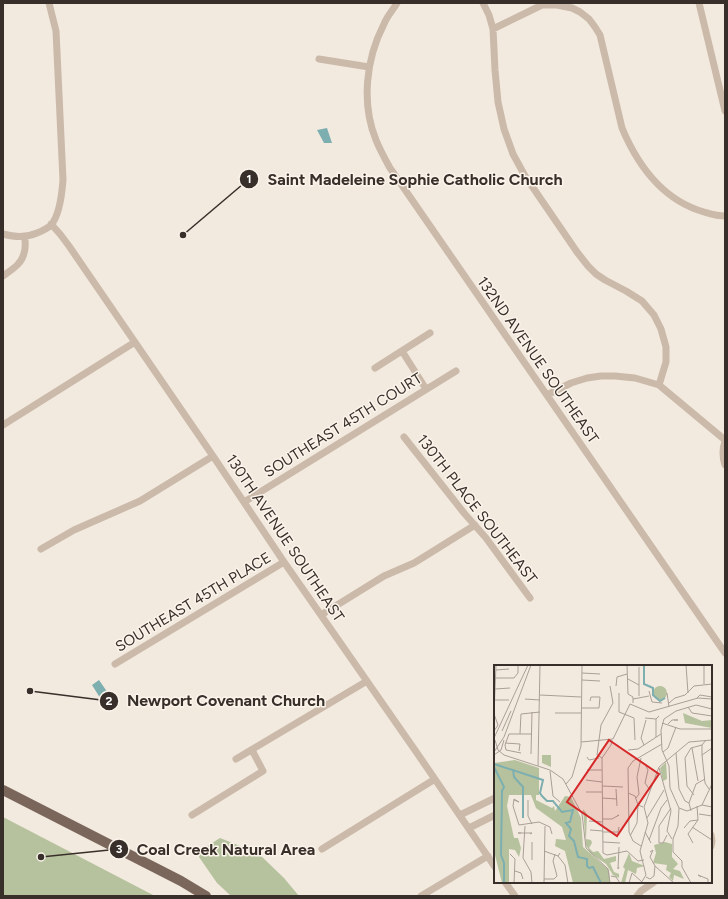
<svg xmlns="http://www.w3.org/2000/svg" width="728" height="899" viewBox="0 0 728 899" font-family="Figtree,sans-serif">
	<rect width="100%" height="100%" fill="#f3eadf"/>
	<!-- green -->
	<path fill="#b6c29e" d="M3,817L155,896H3Z
		M220,838L258,853L284,878L299,896H231L217,883L199,857L201,850Z"/>
	<!-- water -->
	<path fill="#7daeb0" d="M327,128L332,143H324L317,130Z
		M99,680L110,696L102,701L92,685Z"/>
	<g fill="none" stroke-linecap="round" stroke-linejoin="round">
		<!-- street -->
		<path stroke="#cbbaaa" stroke-width="7" d="M397,3C393,10 387,16 384,24C366,59 361,103 376,140C380,150 385,159 390,168L725,653
			M483,3L489,15L493,29L495,70L498,102L504,129L513,154L525,176L577,252L588,266L596,274L605,280L626,291L642,301L654,315L661,329L666,347V362L659,385
			M699,3L725,111
			M493,29L542,5H557L572,8L580,12L589,19L595,27L600,35L622,128C638,166 662,200 704,212C711,214 717,216 725,216
			M319,59L369,67
			M51,224L60,234L69,246L213,456L284,562L417,753L495,867
			M3,234C15,237 25,238 37,233C42,231 47,229 51,225C60,215 62,193 63,180L56,31L49,3
			M3,276C11,270 22,264 24,253C26,248 25,242 25,237
			M402,351L426,389
			M375,368L430,333
			M547,395L571,383L587,378L601,376H615L635,378L659,385L725,440
			M3,425L135,342
			M404,437L464,513L486,538L530,598
			M725,441C722,450 722,456 725,465
			M244,502L456,371
			M41,549L74,530L140,501L213,456
			M321,615L384,576L414,563L427,555L475,525
			M115,664L284,562
			M236,759L367,681
			M192,815L263,771L252,750
			M460,815L495,798
			M469,828L495,815
			M711,835L712,841L711,846
			M322,849L435,779
			M505,882L515,896
			M421,896L488,856
			M637,896L641,891L654,882"/>
		<!-- primary -->
		<path stroke="#7b665b" stroke-width="10" d="M3,790L181,881L206,896"/>
	</g>
	<g text-anchor="middle" stroke-width="3" stroke-linejoin="round" paint-order="stroke">
		<!-- street labels -->
		<g font-size="15" fill="#392f2a" stroke="#faf4eb">
			<text transform="translate(538 360) rotate(55)" y="5">132ND AVENUE SOUTHEAST</text>
			<text transform="translate(343 425) rotate(-32)" y="5">SOUTHEAST 45TH COURT</text>
			<text transform="translate(477 509) rotate(52)" y="5">130TH PLACE SOUTHEAST</text>
			<text transform="translate(285 538) rotate(56)" y="5">130TH AVENUE SOUTHEAST</text>
			<text transform="translate(193 602) rotate(-31)" y="5">SOUTHEAST 45TH PLACE</text>
		</g>
	</g>
	<!-- overview -->
	<g transform="translate(494 665)">
		<rect width="218" height="218" fill="#f3eadf"/>
		<path d="M159 28a7 7 0 1 1 14 0a7 7 0 1 1-14 0ZM189,48L208,56L218,55V63L191,58ZM48,90H57V102L48,98ZM21,95L45,103V130H42V135L58,143L60,141L61,146L71,131L77,132L87,153L89,182L115,205L116,218H79L71,186L61,181L62,174L72,175L68,162L42,143L37,130H15L13,141L20,173H24L27,183L25,192L21,185L15,184V218H8L0,186V98ZM172,97L173,114L169,116L166,103ZM89,144L93,149L92,174L97,175L98,178L95,183L99,187L104,186L110,194L122,191V196L116,198L120,207L125,209V213L119,210L112,199L96,188L92,180ZM171,177L178,179V192L184,199L179,204L186,206L190,214L180,210L179,216L175,212L177,208L172,205L173,200L159,198L162,188L160,180ZM135,188L138,196L151,201L143,203L142,209L134,205L131,218H127L131,204L129,202Z" fill="#b6c29e"/>
		<path fill="none" stroke="#7daeb0" stroke-width="2" d="M150,0V19L159,23V30L166,36L171,33M0,99L49,115L46,128L48,131L53,136H59L68,147L79,145L76,157L72,158L77,164L75,171L80,176L84,192L93,194V201L95,203L99,202L107,218M0,102L10,122L8,126L7,190L10,198V218M19,104L20,112L29,122V153"/>
		<path fill="none" stroke="#a99f97" stroke-width="1" d="M133,0L134,29L139,32V38M192,0L194,28M210,0V19M145,2V31M2,5L15,4M88,8L106,9M1,13H20L24,8V0M134,14L145,20M88,15L106,16M122,21L123,12L133,9M1,24L16,23M155,26L158,37L168,38M125,28V47L140,53L141,75M173,28L175,42M46,30L87,32M31,34L46,35M139,34L155,31M202,34L206,30L218,32M1,35H15M175,38L181,33L191,30L200,21L218,19M194,42L198,48L218,51M88,43H105L106,32H97L96,36M218,44L202,40L182,46L170,54L167,65L168,85L175,101L176,123L185,143L193,146L208,140L218,142M61,48H87M151,53L162,54L165,51M162,54V72M168,58L186,64H218M174,59L178,55H184H180M0,66L4,60L0,49L2,0M8,66L17,46M26,69L27,49L46,47M0,73L34,0M1,75L4,85L10,90L56,105L69,114L88,149L92,183L114,204L116,218M212,75L208,80V90L211,118L215,124M87,77L119,74L136,39L155,47L204,33L218,34M11,78L26,79L25,86M150,80L147,73L152,55M198,83L204,116M134,85L144,84L167,69M0,87L10,72L37,0M169,87L174,83L182,62M27,88L12,85L11,80L15,69H38M182,88L185,124L191,136L195,138M37,89L38,47M0,90L7,85L10,75M208,90L218,83M93,92L95,95L105,93M108,93L109,188L113,190L133,186L144,196L150,195M108,93L103,90L107,60L119,38L116,21M108,93L117,80L118,75M44,101L46,0M152,101L154,105L151,118L156,125M165,103L177,146L173,166L178,174M93,105H108M56,106L59,131L66,137M92,115L108,117M72,119L78,112L87,81L88,0M108,121L129,122M122,124L123,141M92,127H108M134,128L141,131L144,140L149,142M200,130L193,121L191,93L197,83L208,80M108,133L123,134M142,133L145,129L143,112L147,93M20,135L25,137L20,134L19,141L25,160L45,157L56,162L58,169M34,135V151L38,159M208,140L218,119M185,143L184,161L179,174V187L188,196V202L197,218M197,146L195,138L202,119L211,114M205,149L218,151M153,153L170,125M108,154H118L125,150L123,151M95,156L108,157M31,161L29,193L37,207L38,218M198,162L218,175M190,163L196,156L204,155M96,165L109,166M109,167H124L125,162M151,167L157,178M27,168H24H38L36,169M173,170L169,178H165V161L177,143M136,171L143,158L144,140M155,175L167,143L173,135M109,177L126,178M199,178L194,169L204,155L203,141M147,181L139,176L135,167L134,103L139,96L168,79M50,186L64,191L66,188M16,189L21,194L20,218M64,191L71,200L74,218M38,195V177M161,201L180,218M125,202L124,204L125,182M21,206L27,208L29,214M117,211L122,212L126,218M152,212L156,214L160,211L161,201L156,192L159,185L156,187M207,212L204,210L214,214V218M50,214H60L63,211L59,196L61,189M50,218L51,161M135,218L138,208L148,217M147,218L152,210L146,186L154,158L150,142L165,102L195,77L218,75"/>
		<path fill="#d62828" fill-opacity="0.15" stroke="#d62828" stroke-width="2" d="M115,75L165,109L123,171L73,137Z"/>
		<rect width="218" height="218" fill="none" stroke="#392f2a" stroke-width="2"/>
	</g>
	<!-- callouts -->
	<path fill="none" stroke="#392f2a" stroke-width="1.5" d="M183 235L249 179M30 691L109 701M41 857L119 849"/>
	<g fill="#392f2a" stroke="#faf4eb" stroke-width="1.5">
		<circle cx="183" cy="235" r="4"/>
		<circle cx="30" cy="691" r="4"/>
		<circle cx="41" cy="857" r="4"/>
		<circle cx="249" cy="179" r="10"/>
		<circle cx="109" cy="701" r="10"/>
		<circle cx="119" cy="849" r="10"/>
	</g>
	<g font-size="12" text-anchor="middle" font-weight="bold" fill="#fff">
		<text x="249" y="183">1</text>
		<text x="109" y="705">2</text>
		<text x="119" y="853">3</text>
	</g>
	<g font-size="16" text-anchor="middle" font-weight="bold" fill="#392f2a" stroke="#faf4eb" stroke-width="3" stroke-linejoin="round" paint-order="stroke">
		<text x="415" y="185">Saint Madeleine Sophie Catholic Church</text>
		<text x="226" y="706">Newport Covenant Church</text>
		<text x="226" y="855">Coal Creek Natural Area</text>
	</g>
	<!-- border -->
	<rect width="728" height="899" fill="none" stroke="#392f2a" stroke-width="8"/>
</svg>
